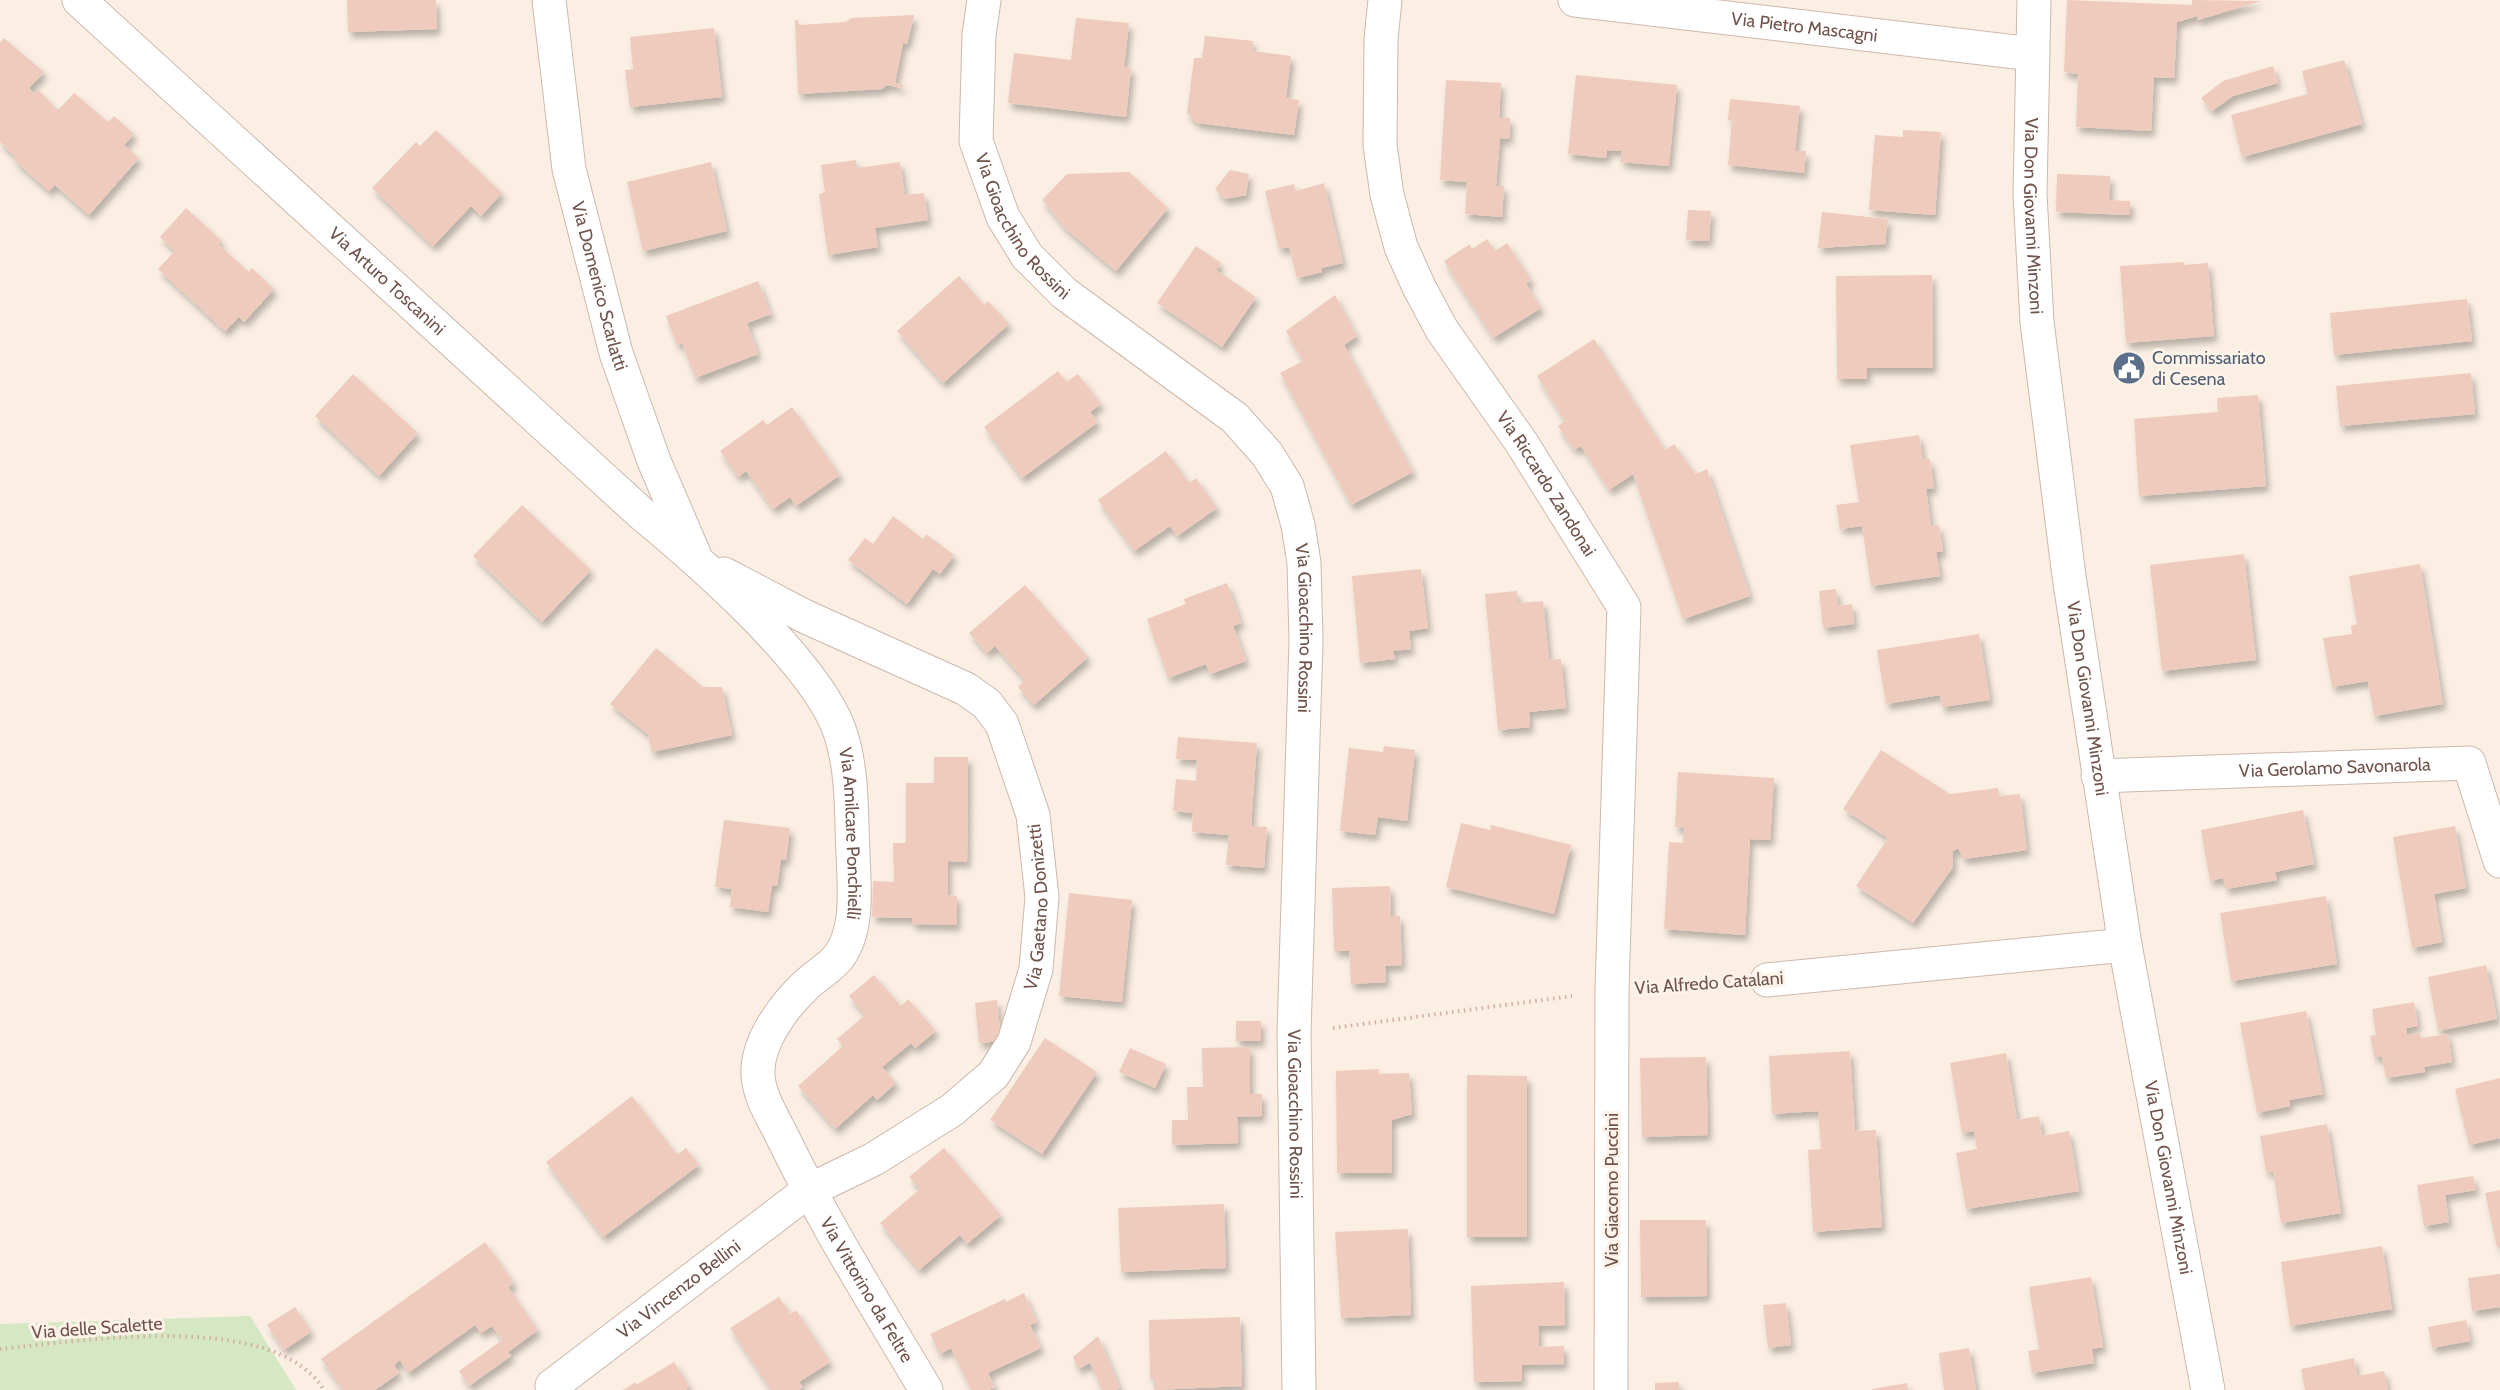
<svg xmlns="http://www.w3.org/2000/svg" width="2500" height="1390" viewBox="0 0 2500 1390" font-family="Cabin,sans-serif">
	<defs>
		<filter id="shadow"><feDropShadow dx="3.5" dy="6" stdDeviation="3" flood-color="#0004"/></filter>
	</defs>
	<rect width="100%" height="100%" fill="#fbefe3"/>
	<!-- green -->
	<path fill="#d5e7c3" d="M250,1316L296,1390H0V1324Z"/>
	<!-- building -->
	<path fill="#eecbbd" filter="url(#shadow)" d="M347,0H436L437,29L348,32Z
		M2067,0L2192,5V0L2261,1L2198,20L2197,16L2177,22L2174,78L2154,77L2151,131L2076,127L2078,74L2064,72Z
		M914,15L907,44L903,43L895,83L903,85L902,88L887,85L882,89L798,94L795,20H798L799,25L845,22L852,18Z
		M1076,18L1129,23L1124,67L1131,68L1126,117L1008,103L1014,53L1071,60Z
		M714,28L722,97L630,107L625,70L633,69L630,37Z
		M1205,36L1253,41L1252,51L1291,56L1286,98L1299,100L1294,135L1197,123L1187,113L1194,58H1202Z
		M4,38L44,72L29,88L35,94L39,90L56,109H59L74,93L108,122L114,116L134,134L124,145L139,158L89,215L55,185L49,191L14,160L16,157L0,142V43Z
		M2344,60L2362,124L2242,157L2231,115L2308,94L2302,71Z
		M2273,66L2278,83L2233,96L2212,111L2201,98L2223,81Z
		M1576,75L1677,85L1669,166L1620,162L1622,151L1607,150L1606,158L1568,154Z
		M1446,80L1501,83L1499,118H1510L1509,139L1500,138L1496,186H1504L1502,217L1465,214L1467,182L1440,180Z
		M1730,99L1800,106L1795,151H1806L1804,173L1728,165L1732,120H1728Z
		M436,130L502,193L481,216L471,206L433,246L372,188L416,142L420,146Z
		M1903,130L1941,132L1935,215L1869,210L1875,135L1903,137Z
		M856,160L857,168L900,162L905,195L924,193L928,220L875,228L878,247L828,255L819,194L825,192L821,165Z
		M711,162L727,231L643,251L627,182Z
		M1230,170L1249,174L1246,195L1225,199L1215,189Z
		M1129,172L1168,208L1116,271L1065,228L1042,200L1067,174Z
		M2057,174L2110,176L2109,200L2130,201V215L2056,212Z
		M1324,183L1343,263L1321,268L1322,272L1297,278L1289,247L1279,249L1265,191L1294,184L1296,191Z
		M186,208L222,241L218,244L249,272L252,268L274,289L244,322L239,317L225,331L158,269L175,251L160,237Z
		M1688,210L1711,211L1709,241L1686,240Z
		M1822,212L1888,219L1885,244L1818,248Z
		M1487,239L1495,251L1507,243L1531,280L1526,284L1541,308L1493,338L1444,261L1470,244L1472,249Z
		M1196,246L1221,263L1216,270L1256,297L1222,347L1157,303Z
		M2184,262V265L2208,263L2214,336L2126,343L2120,266Z
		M1932,275L1933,368H1867V379H1837L1836,276Z
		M959,276L984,305L988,301L1009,324L943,383L897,331Z
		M758,281L771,314L747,323L758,354L695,378L682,343L677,345L666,316Z
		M1335,295L1357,336L1344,345L1413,472L1351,505L1280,373L1303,361L1286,331Z
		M2467,299L2472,341L2334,355L2330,313Z
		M1594,339L1665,450L1674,444L1695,474L1707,469L1750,596L1683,619L1633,474L1609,490L1581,446L1574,450L1558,426L1565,421L1537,376Z
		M1058,371L1066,382L1078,374L1101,404L1090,412L1098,422L1022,478L984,427Z
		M2471,373L2475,414L2340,426L2336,386Z
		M353,374L418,433L379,476L315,416Z
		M2258,395L2266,486L2139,496L2134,419L2218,412L2217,398Z
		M792,407L840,475L796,506L790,497L773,509L746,471L738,477L720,451L763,420L767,425Z
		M1919,435L1923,460L1930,459L1934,488L1926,489L1931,526L1939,525L1943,552H1936L1940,576L1871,586L1862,526L1840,529L1836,505L1859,502L1850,445Z
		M1166,451L1189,483L1196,478L1217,508L1177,536L1170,526L1134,551L1098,500Z
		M522,505L591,570L542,622L473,556Z
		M893,516L923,539L926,534L954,555L940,574L933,569L907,604L848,560L865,538L873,544Z
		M2244,554L2256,660L2162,671L2150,565Z
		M2420,564L2443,704L2374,716L2368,681L2332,687L2323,638L2352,634L2351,626L2357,624L2349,576Z
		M1421,569L1428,628L1409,631L1411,649L1393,651L1395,659L1360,663L1352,576Z
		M1227,583L1241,623L1233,626L1246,661L1210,674L1206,664L1168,678L1147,619L1186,604L1184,599Z
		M1025,585L1088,657L1034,705L1018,687L1025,680L995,646L987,653L969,633Z
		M1836,589L1838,606L1852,604L1854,624L1823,628L1819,591Z
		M1517,591L1518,603L1543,601L1549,660L1561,659L1566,708L1529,712L1530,727L1498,730L1485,594Z
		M1979,634L1990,700L1942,707L1940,695L1886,704L1877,650Z
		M656,648L703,687H722L732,735L652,752L648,734L610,704Z
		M1178,737L1257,743L1251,826L1267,827L1264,868L1226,865L1229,835L1192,832L1193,813L1173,811L1176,779L1196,781L1197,760L1176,759Z
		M1384,746L1415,750L1407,821L1378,817L1375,835L1340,831L1349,748L1383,752Z
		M1881,750L1950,794L1998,788L1999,796L2020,794L2027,850L1964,859L1958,848L1953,851V867L1913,923L1856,886L1888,838L1843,809Z
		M934,757H968L967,862L948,861V895L957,896V925L912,924V918L872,917L873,881L894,882L893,843H906V783H934Z
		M1678,772L1774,778L1770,840L1750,839L1745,935L1664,929L1669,842L1683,843L1684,828L1675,827Z
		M2303,810L2314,864L2275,872L2277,880L2226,889L2223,878L2210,881L2201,830Z
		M724,820L790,828L786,860L781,859L777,886L772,885L768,912L730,907L732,889L715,887Z
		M1461,823L1490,830L1491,825L1571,845L1554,914L1446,887Z
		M2455,826L2466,888L2434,894L2442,942L2412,948L2393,837Z
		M1390,886L1391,916H1400L1402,965L1385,966L1386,982L1351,984L1349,951H1334L1332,888Z
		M1069,893L1132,900L1122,1002L1059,996Z
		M2326,896L2337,964L2231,981L2220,913Z
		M2486,965L2497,1019L2438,1031L2428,977Z
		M874,975L901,1006L908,999L936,1031L915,1048L911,1043L882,1067L896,1083L877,1100L873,1095L835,1129L798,1086L843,1046L837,1039L865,1015L849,996Z
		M997,1000L1001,1041L979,1043L975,1003Z
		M2414,1002L2418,1026L2406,1028L2407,1035L2420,1033L2421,1038L2448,1034L2452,1062L2424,1067L2425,1072L2386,1078L2382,1057H2374L2370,1036L2376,1035L2372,1009Z
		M2306,1011L2323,1094L2289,1100L2290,1106L2257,1113L2240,1023Z
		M1236,1021H1261V1041H1236Z
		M1045,1038L1097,1072L1042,1154L990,1120Z
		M1250,1047V1094H1262V1116L1237,1117L1238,1143L1172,1145V1120H1188L1187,1087H1203L1202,1048Z
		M1130,1048L1166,1064L1155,1088L1119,1072Z
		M1850,1051L1855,1131L1876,1130L1882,1227L1813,1232L1808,1150L1821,1149L1818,1111L1772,1114L1769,1056Z
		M2006,1053L2017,1120L2039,1116L2042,1136L2069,1131L2079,1191L1966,1209L1956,1153L1977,1149L1974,1131L1962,1133L1950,1063Z
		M1706,1057L1708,1135L1642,1137L1640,1058Z
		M1379,1069V1074L1409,1073L1412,1114L1392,1120V1173H1337L1336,1071Z
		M1467,1075L1527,1076V1237H1467Z
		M2500,1078V1138L2469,1145L2455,1089Z
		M632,1096L677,1155L686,1148L699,1165L603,1237L546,1162Z
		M2327,1124L2341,1213L2281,1223L2273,1171L2266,1172L2260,1136Z
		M944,1148L1001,1215L967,1244L960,1235L919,1270L880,1223L920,1189L909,1177Z
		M2473,1176L2476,1190L2445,1195L2449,1222L2424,1226L2417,1185Z
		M2500,1190V1247H2497L2485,1193Z
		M1224,1204L1226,1268L1121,1272L1118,1208Z
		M1640,1220H1706L1707,1296L1641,1297Z
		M1408,1229L1411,1315L1341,1318L1335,1232Z
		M485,1242L514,1283L508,1287L538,1330L508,1352L511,1356L469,1386L459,1371L502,1340L492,1326L481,1333L475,1325L408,1373L400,1360L394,1365L399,1373L375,1390H343L321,1359Z
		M2382,1246L2392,1309L2290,1326L2281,1262Z
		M2500,1274V1307L2472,1311L2468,1278Z
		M2091,1277L2103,1347L2092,1349L2094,1363L2032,1373L2028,1351L2039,1349L2029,1287Z
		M1564,1282L1565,1325L1538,1326L1539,1347L1564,1346V1364L1522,1365V1381L1474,1382L1471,1286Z
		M1024,1293L1037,1322L1030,1325L1041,1348L988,1373L995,1387L989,1390H971L951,1348L940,1354L930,1334L1005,1299L1006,1302Z
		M779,1297L790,1314L796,1310L830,1362L799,1382L803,1387L799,1390H771L730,1328Z
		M1786,1303L1791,1345L1768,1348L1763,1305Z
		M295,1307L311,1332L284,1350L267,1325Z
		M1240,1317L1242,1386L1154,1390V1378H1150L1149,1320Z
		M2466,1320L2470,1341L2432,1348L2428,1327Z
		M1098,1336L1120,1388L1116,1390H1102L1090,1363L1078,1369L1073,1357Z
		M1969,1348L1976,1390H1944L1939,1353Z
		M2354,1358L2357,1376L2384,1371L2388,1390H2305L2301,1369Z
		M674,1362L689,1386L686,1390H623L635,1382L636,1385Z
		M1679,1382V1390H1655V1383Z
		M1907,1383L1908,1390H1872V1389Z"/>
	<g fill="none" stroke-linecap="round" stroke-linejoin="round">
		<defs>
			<g id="minor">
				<path id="s1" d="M79,0L642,514C699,561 820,666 841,735C853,773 851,814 853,854C854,885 859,928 840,955C832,967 816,975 805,986C783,1007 756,1043 758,1075C759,1097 774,1119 783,1138C825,1225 877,1307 926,1390"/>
				<path id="s2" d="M549,0L569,169L616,353L654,461L694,554"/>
				<path id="s3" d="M984,0L979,35L976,141L1003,217L1027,256L1064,293L1235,418L1267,454L1287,486L1298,525L1304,563L1306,641L1294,1033L1299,1390"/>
				<path id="s4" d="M1385,0L1381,39L1380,145L1387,195L1401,247L1419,287L1442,330L1521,442L1624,607L1612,990L1611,1390"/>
				<path id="s5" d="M1575,0L2033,54"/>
				<path id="s6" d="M2098,776L2469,763L2500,861"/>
				<path d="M1767,980L2125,945"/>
				<path id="s7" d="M554,1390L552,1386L808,1191L874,1159L952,1110L993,1075L1014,1042L1036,969L1042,897L1033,815L1002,724L987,704L966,689L804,616L724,574"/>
			</g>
			<g id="tertiary">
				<path id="s8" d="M2034,0L2030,194L2037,322L2069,576L2125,945L2208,1390"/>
			</g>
		</defs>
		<!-- minor casing -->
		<use href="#minor" stroke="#cdb8ad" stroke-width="35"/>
		<!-- tertiary casing -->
		<use href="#tertiary" stroke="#cdb8ad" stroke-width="35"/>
		<!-- path -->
		<path stroke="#d3aea0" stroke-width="4" stroke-dasharray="1.5 4.5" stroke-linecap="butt" d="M1651,988L1730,982
			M1333,1028L1572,996
			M0,1349C81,1341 274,1309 324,1390"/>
		<!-- minor -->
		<use href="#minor" stroke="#fff" stroke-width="33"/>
		<!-- tertiary -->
		<use href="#tertiary" stroke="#fff" stroke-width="33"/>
	</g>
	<!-- icons -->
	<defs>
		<symbol id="civic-disc" viewBox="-11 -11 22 22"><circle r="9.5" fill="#5c6f8a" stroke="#fef3e9"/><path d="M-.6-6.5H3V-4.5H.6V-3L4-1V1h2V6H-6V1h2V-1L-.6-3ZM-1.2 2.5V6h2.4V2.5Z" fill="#fff"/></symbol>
	</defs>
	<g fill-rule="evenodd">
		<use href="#civic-disc" x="2110" y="349" width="38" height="38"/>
	</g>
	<g text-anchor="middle" stroke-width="6" stroke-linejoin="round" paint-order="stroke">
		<!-- street labels -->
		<g font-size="18" fill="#71544b" stroke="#fef3e9">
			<text dy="6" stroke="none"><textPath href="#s5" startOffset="231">Via Pietro Mascagni</textPath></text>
			<text dy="6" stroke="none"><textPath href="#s8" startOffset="216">Via Don Giovanni Minzoni</textPath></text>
			<text dy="6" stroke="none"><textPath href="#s3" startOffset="240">Via Gioacchino Rossini</textPath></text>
			<text dy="6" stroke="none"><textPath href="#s1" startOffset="417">Via Arturo Toscanini</textPath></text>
			<text dy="6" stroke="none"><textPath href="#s2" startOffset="291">Via Domenico Scarlatti</textPath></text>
			<text dy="6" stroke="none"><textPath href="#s4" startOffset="528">Via Riccardo Zandonai</textPath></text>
			<text dy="6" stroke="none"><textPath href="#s3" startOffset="762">Via Gioacchino Rossini</textPath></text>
			<text dy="6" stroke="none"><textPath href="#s8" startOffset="702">Via Don Giovanni Minzoni</textPath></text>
			<text dy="6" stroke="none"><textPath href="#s6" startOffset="237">Via Gerolamo Savonarola</textPath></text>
			<text dy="6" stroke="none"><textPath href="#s1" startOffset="1162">Via Amilcare Ponchielli</textPath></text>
			<text dy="6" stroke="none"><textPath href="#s7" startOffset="723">Via Gaetano Donizetti</textPath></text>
			<text transform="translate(1709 983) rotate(-4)" y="6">Via Alfredo Catalani</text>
			<text dy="6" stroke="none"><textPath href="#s3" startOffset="1248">Via Gioacchino Rossini</textPath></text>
			<text dy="6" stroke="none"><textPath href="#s8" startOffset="1188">Via Don Giovanni Minzoni</textPath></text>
			<text transform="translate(1612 1190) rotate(-90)" y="6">Via Giacomo Puccini</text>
			<text dy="6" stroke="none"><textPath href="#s7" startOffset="164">Via Vincenzo Bellini</textPath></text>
			<text dy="6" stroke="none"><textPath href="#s1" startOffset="1678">Via Vittorino da Feltre</textPath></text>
			<text transform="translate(97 1328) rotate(-4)" y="6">Via delle Scalette</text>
		</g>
		<!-- service labels -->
		<g font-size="18" fill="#4e5e75" stroke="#fef3e9" text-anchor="start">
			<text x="2152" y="364">Commissariato<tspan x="2152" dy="21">di Cesena</tspan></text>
		</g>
	</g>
</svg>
